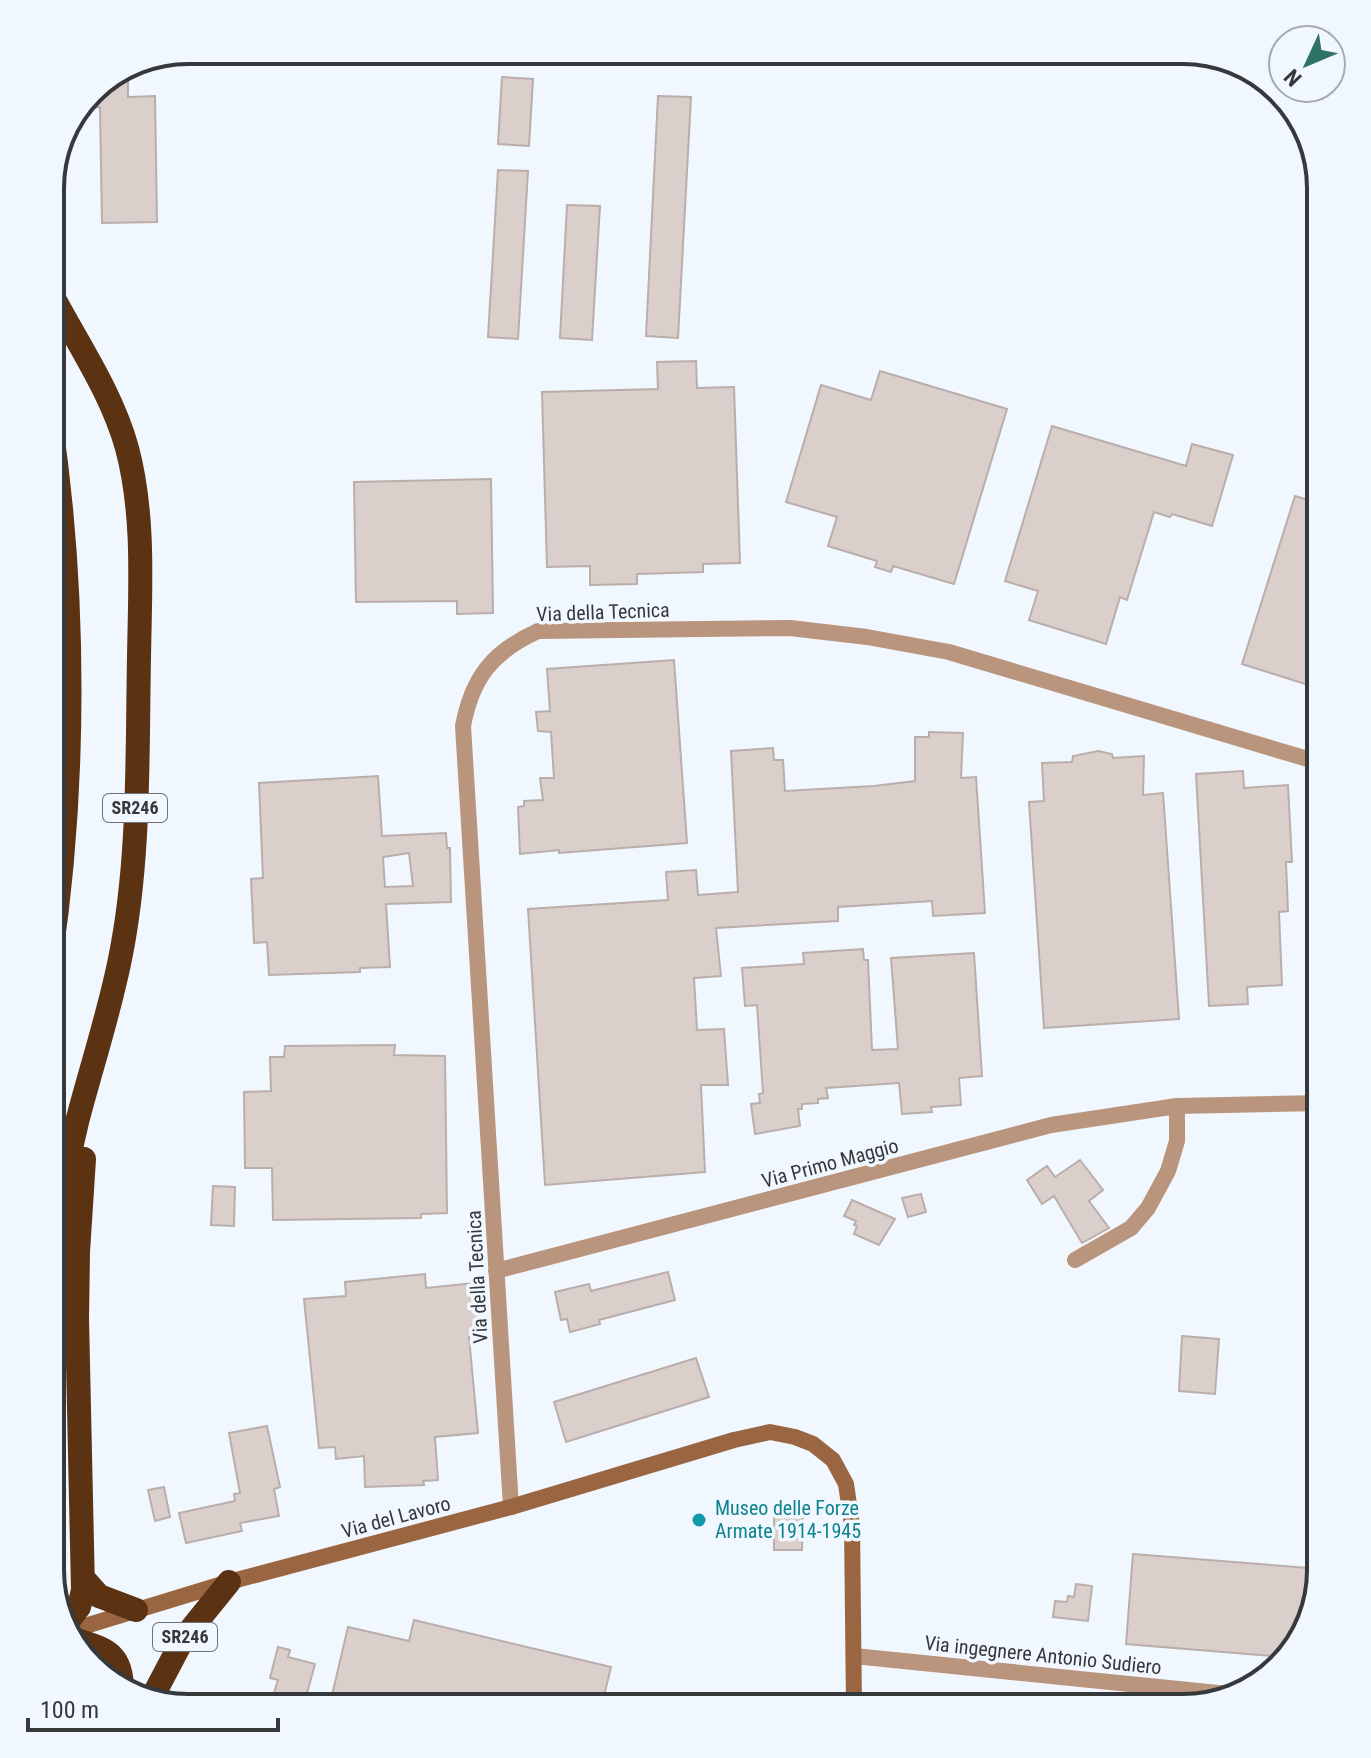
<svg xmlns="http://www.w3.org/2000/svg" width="1371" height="1758" viewBox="0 0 1371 1758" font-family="'Roboto Condensed',sans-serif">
	<rect width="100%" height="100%" fill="#f1f7fe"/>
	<!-- building -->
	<path fill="#dbcfcc" stroke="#baaeab" stroke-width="2" fill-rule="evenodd" d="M128,73V97L155,96L157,222L102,223L100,107L79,108L97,85Z
		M502,77L533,79L529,146L498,144Z
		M658,96L691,97L678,338L646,336Z
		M498,170L528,171L518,339L488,337Z
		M567,205L600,206L592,340L560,338Z
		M696,361L697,388L734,387L740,563L703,564V572L637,574V584L590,585V566L547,567L542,392L658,389L657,362Z
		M880,371L1007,409L954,584L893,566L891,572L875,567L877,561L828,546L837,517L786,502L821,385L871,400Z
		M1052,426L1186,466L1192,444L1233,455L1212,526L1172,514L1170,517L1154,512L1127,600L1120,597L1106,644L1029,620L1038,591L1005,581Z
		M491,479L493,613L457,614V601L356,602L354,482Z
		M1295,496L1321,504V689L1242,664Z
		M674,660L687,843L559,853V850L520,854L518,807L524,806V801L543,800L540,778H554L551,732L538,731L536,712L550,711L547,669Z
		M929,732L963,733L961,778L976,777L985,913L933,916L932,901L838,907V921L716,928L721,976L694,978L697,1030L724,1029L728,1085H701L705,1172L545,1185L528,909L668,900L666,872L696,870L698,895L738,892L731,751L773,748L774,760H783L785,791L874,786L915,781V737H929Z
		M1098,751L1112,754L1113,758L1144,756L1143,795L1163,793L1179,1019L1044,1028L1029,802L1044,801L1042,763L1072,762L1073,756Z
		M1243,771L1244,788L1288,785L1292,862H1286L1288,911L1279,912L1282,985L1247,987L1248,1004L1209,1006L1196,774Z
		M378,776L382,836L446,833L447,848H450L451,902L386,904L390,967L360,968V972L269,975L267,942L254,943L251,879L263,878L259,783ZM409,853L413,886L385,887L383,857Z
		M863,949L864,960H868L872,1050L898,1049L891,958L974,953L982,1076L959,1078L961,1105L931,1107L932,1112L902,1114L899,1083L826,1088L828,1098L818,1099V1103L802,1104V1109H798L800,1126L755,1134L751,1104L760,1103L759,1094L763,1093L757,1005L745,1006L742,968L804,964L803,953Z
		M395,1045L394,1055L445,1056L447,1213L421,1214V1218L273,1220L272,1168H245L244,1092L271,1091L270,1057H284L285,1046Z
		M1080,1160L1103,1190L1089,1201L1109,1228L1082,1243L1054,1196L1042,1204L1027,1180L1047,1166L1055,1177Z
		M213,1186L235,1187L234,1226L211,1225Z
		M921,1194L926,1212L908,1217L902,1198Z
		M852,1200L895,1219L879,1245L854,1234L857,1226L854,1225L856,1221L844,1216Z
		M668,1272L675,1300L599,1320L600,1324L570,1332L567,1319L561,1320L555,1292L589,1284L591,1291Z
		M425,1274L426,1288L474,1283L479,1335L469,1337L478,1433L435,1437L438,1480L423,1481L424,1485L365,1487L364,1456L336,1459L335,1447L319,1448L304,1299L346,1296L345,1282Z
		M1182,1336L1219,1339L1215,1394L1179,1391Z
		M696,1358L709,1397L566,1442L554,1402Z
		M267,1426L280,1487L274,1489L279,1516L240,1523L242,1531L186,1543L179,1513L235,1501L234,1494L240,1493L229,1433Z
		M164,1487L170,1517L155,1521L148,1490Z
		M774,1516L803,1517L802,1550H774Z
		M1133,1554L1321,1569L1303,1638L1285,1657L1126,1644Z
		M1076,1584L1092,1586L1088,1621L1053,1617L1055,1601L1067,1602L1068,1596L1074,1597Z
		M414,1620L611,1667L601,1708H329L348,1627L409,1641Z
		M278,1647L290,1650L288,1657L315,1664L303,1708L276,1701L278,1694L274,1693L278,1680L270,1678Z"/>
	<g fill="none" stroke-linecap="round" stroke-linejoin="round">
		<!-- street -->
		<path stroke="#ba957d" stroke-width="16" d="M1075,1260L1131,1228L1148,1208L1168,1171L1177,1141V1106
			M496,1271L1051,1125L1177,1106L1321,1103
			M511,1507L463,726C472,678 492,652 538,631L790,628L867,637L949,652L1321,763
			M854,1656L1228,1694"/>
		<!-- secondary -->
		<path stroke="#9a6642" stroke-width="16" d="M69,1631L229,1582L511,1507L734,1440L770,1432L795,1437L813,1444L833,1460L846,1484L852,1525L854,1708"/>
		<!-- highway -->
		<path stroke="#5b3212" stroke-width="24" d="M50,961C76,788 76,592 50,419
			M50,1319C56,1254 61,1186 77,1122C91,1068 109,1014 120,959C140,861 137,757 139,658C140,588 145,516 127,448C111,391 77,343 50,291
			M83,1578L99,1596L136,1610
			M66,1624L79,1607L83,1590L77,1318L78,1252L84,1159
			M71,1638C103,1649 122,1650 122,1690
			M152,1698L183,1639L229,1582"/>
	</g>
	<!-- markers -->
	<circle fill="#0f9aa8" stroke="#f1f7fe" stroke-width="3" cx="699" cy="1520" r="8"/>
	<g text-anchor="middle" stroke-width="7" stroke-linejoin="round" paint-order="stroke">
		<!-- shield labels -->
		<g fill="#f1f7fe" stroke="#6e7276" stroke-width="2">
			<rect x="103" y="794" width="64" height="28" rx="6"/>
			<rect x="153" y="1623" width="64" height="28" rx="6"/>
		</g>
		<g font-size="18" font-weight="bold" fill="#36393c">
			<text x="135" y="814">SR246</text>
			<text x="185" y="1643">SR246</text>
		</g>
		<!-- street labels -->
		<g font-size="20" fill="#36393c" stroke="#f1f7fe">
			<text transform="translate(603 612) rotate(-2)" y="7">Via della Tecnica</text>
			<text transform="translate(830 1163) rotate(-15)" y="7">Via Primo Maggio</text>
			<text transform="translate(477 1277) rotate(-93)" y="7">Via della Tecnica</text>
			<text transform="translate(396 1517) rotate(-15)" y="7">Via del Lavoro</text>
			<text transform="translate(1043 1655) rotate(6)" y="7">Via ingegnere Antonio Sudiero</text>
		</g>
		<!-- culture labels -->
		<g font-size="20" fill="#0d838f" stroke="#f1f7fe" text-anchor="start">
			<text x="715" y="1515">Museo delle Forze<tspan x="715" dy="23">Armate 1914-1945</tspan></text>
		</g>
	</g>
	<!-- crop -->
	<path d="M0 0H1371V1758H0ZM188 64H1183A124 124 0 0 1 1307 188V1570A124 124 0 0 1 1183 1694H188A124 124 0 0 1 64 1570V188A124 124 0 0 1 188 64Z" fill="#f1f7fe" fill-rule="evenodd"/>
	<path fill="none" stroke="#36393c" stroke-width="4" d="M188 64H1183A124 124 0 0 1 1307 188V1570A124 124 0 0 1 1183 1694H188A124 124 0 0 1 64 1570V188A124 124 0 0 1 188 64Z"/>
	<!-- north arrow -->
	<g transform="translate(1307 64) rotate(226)"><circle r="38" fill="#f1f7fe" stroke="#a6abb0" stroke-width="2"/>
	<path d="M0-6L14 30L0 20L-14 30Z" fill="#2f7366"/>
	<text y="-12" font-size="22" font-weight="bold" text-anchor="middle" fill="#36393c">N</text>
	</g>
	<!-- scale -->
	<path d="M28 1718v12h250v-12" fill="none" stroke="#36393c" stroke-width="4"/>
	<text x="40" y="1718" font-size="24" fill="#36393c" stroke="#f1f7fe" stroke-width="6" paint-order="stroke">100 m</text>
</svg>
